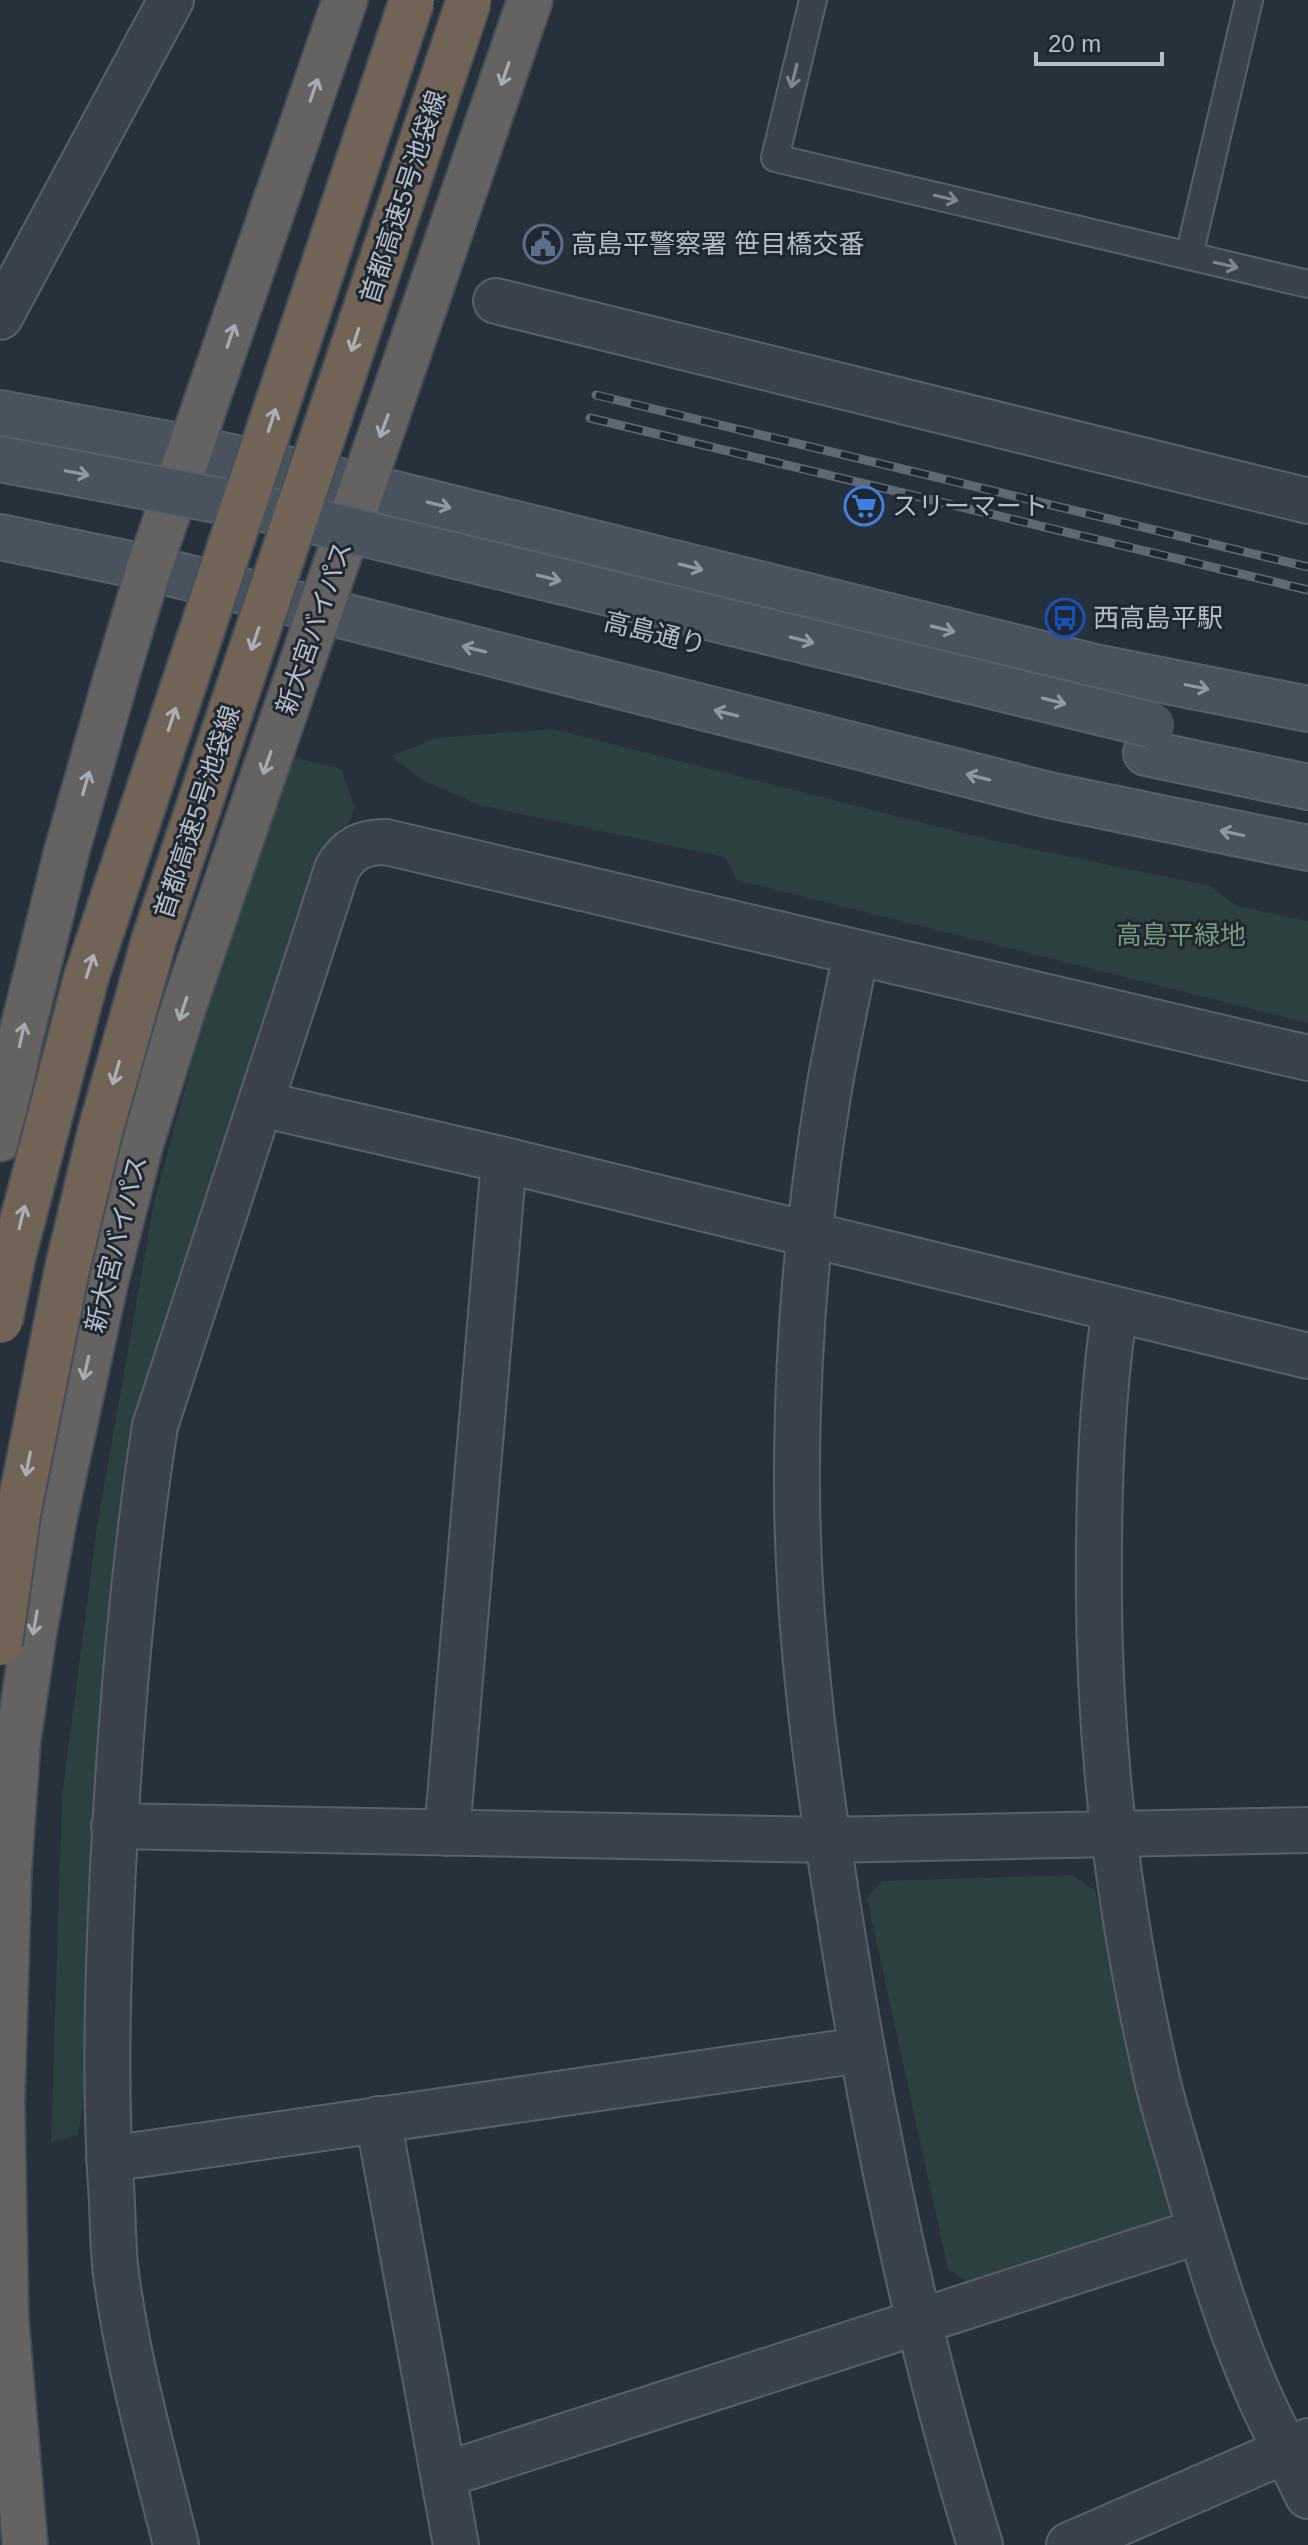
<svg xmlns="http://www.w3.org/2000/svg" width="1308" height="2545" viewBox="0 0 1308 2545" font-family="Arial,'Noto Sans JP',sans-serif">
	<rect width="100%" height="100%" fill="#26313b"/>
	<!-- green -->
	<path fill="#2b403f" d="M553,729L995,841L1210,886L1237,906L1308,921V1023L737,880L725,857L479,805L424,781L391,756L436,738Z
		M293,757L341,769L355,807L319,898L150,1415L93,2040L78,2135L51,2142L62,1797L97,1526L154,1203L221,954Z
		M1072,1875L1095,1890L1171,2207L1169,2220L971,2284L948,2269L867,1898L882,1881Z"/>
	<g fill="none" stroke-linecap="round" stroke-linejoin="round">
		<defs>
			<path id="service" d="M813,0L775,158L1308,284
				M1189,256L1249,0"/>
			<path id="minor" d="M496,301L1308,501
				M0,317L171,0
				M261,1104L504,1160L1308,1356
				M1115,1309C1102,1392 1099,1476 1099,1560C1097,1731 1117,1903 1155,2070C1163,2108 1176,2145 1186,2182C1208,2256 1230,2332 1262,2402C1277,2434 1293,2465 1308,2496
				M114,1826L827,1840L1308,1830
				M447,1833L504,1160
				M378,2119L456,2545
				M109,2159L861,2050
				M444,2475L1200,2231
				M176,2545C154,2456 128,2365 116,2274C113,2250 113,2226 112,2202C105,2105 107,2009 111,1912C118,1750 130,1587 155,1426L337,869"/>
			<path id="tertiary" d="M337,869C349,848 363,842 386,842L1308,1058
				M856,953C847,998 837,1043 829,1089C809,1211 798,1336 797,1460C795,1623 818,1784 844,1944C877,2147 919,2348 980,2545
				M1069,2545L1308,2441"/>
			<path id="secondary" d="M0,413L190,448L363,486L1095,667L1308,709
				M0,537L149,568L320,610L1049,795L1308,848
				M1146,753L1308,787"/>
			<path id="trunk" d="M0,1139L19,1044L67,850L116,678L149,568L345,0
				M25,2545L6,2319L2,2103L9,1868L18,1740L34,1633L54,1520L106,1280L141,1143L186,1000L530,0"/>
		</defs>
		<!-- service casing -->
		<use href="#service" stroke="#58616a" stroke-width="30"/>
		<!-- minor casing -->
		<use href="#minor" stroke="#58616a" stroke-width="48"/>
		<!-- tertiary casing -->
		<use href="#tertiary" stroke="#58616a" stroke-width="48"/>
		<!-- secondary casing -->
		<use href="#secondary" stroke="#58616a" stroke-width="48"/>
		<!-- trunk casing -->
		<use href="#trunk" stroke="#454e57" stroke-width="48"/>
		<!-- service -->
		<use href="#service" stroke="#3a434c" stroke-width="26"/>
		<!-- minor -->
		<use href="#minor" stroke="#3a434c" stroke-width="44"/>
		<!-- tertiary -->
		<use href="#tertiary" stroke="#3a434c" stroke-width="44"/>
		<!-- secondary -->
		<use href="#secondary" stroke="#48535e" stroke-width="44"/>
		<!-- trunk -->
		<use href="#trunk" stroke="#646362" stroke-width="44"/>
		<defs>
			<path id="rail" d="M596,395L1308,567
				M590,418L1308,590"/>
		</defs>
		<!-- rail casing -->
		<use href="#rail" stroke="#5e6974" stroke-width="9"/>
		<!-- rail -->
		<use href="#rail" stroke="#1f2831" stroke-width="6" stroke-dasharray="18" stroke-linecap="butt"/>
		<defs>
			<path id="secondary-bridge" d="M0,459L263,509L1152,725"/>
			<path id="motorway-bridge" d="M0,1321L13,1257L86,978L412,0
				M0,1643L18,1515L67,1270L100,1132L154,940L469,0"/>
		</defs>
		<!-- secondary-bridge casing -->
		<use href="#secondary-bridge" stroke="#58616a" stroke-width="48" stroke-linecap="butt"/>
		<!-- motorway-bridge casing -->
		<use href="#motorway-bridge" stroke="#454e57" stroke-width="48" stroke-linecap="butt"/>
		<!-- secondary-bridge -->
		<use href="#secondary-bridge" stroke="#48535e" stroke-width="44"/>
		<!-- motorway-bridge -->
		<use href="#motorway-bridge" stroke="#716457" stroke-width="44"/>
	</g>
	<!-- one-way arrows -->
	<defs><path id="oneway-shaft" d="M-6 0H5M1.5-3L5.5 0L1.5 3" fill="none" stroke-width="1.6" stroke-linecap="round" stroke-linejoin="round" transform="scale(2)"/></defs>
	<g stroke="#a5acb3">
		<use href="#oneway-shaft" transform="translate(505 74) rotate(109)"/>
		<use href="#oneway-shaft" transform="translate(314 90) rotate(-71)"/>
		<use href="#oneway-shaft" transform="translate(231 336) rotate(-71)"/>
		<use href="#oneway-shaft" transform="translate(384 426) rotate(110)"/>
		<use href="#oneway-shaft" transform="translate(267 763) rotate(109)"/>
		<use href="#oneway-shaft" transform="translate(86 783) rotate(-74)"/>
		<use href="#oneway-shaft" transform="translate(183 1009) rotate(108)"/>
		<use href="#oneway-shaft" transform="translate(22 1035) rotate(-77)"/>
		<use href="#oneway-shaft" transform="translate(86 1368) rotate(103)"/>
		<use href="#oneway-shaft" transform="translate(35 1623) rotate(100)"/>
	</g>
	<g stroke="#7e8790">
		<use href="#oneway-shaft" transform="translate(794 76) rotate(104)"/>
		<use href="#oneway-shaft" transform="translate(946 198) rotate(13)"/>
		<use href="#oneway-shaft" transform="translate(1226 265) rotate(13)"/>
	</g>
	<g stroke="#abb0b6">
		<use href="#oneway-shaft" transform="translate(355 340) rotate(108)"/>
		<use href="#oneway-shaft" transform="translate(272 420) rotate(-72)"/>
		<use href="#oneway-shaft" transform="translate(255 639) rotate(109)"/>
		<use href="#oneway-shaft" transform="translate(172 719) rotate(-72)"/>
		<use href="#oneway-shaft" transform="translate(90 966) rotate(-72)"/>
		<use href="#oneway-shaft" transform="translate(116 1073) rotate(106)"/>
		<use href="#oneway-shaft" transform="translate(22 1217) rotate(-76)"/>
		<use href="#oneway-shaft" transform="translate(28 1464) rotate(101)"/>
	</g>
	<g stroke="#8f99a2">
		<use href="#oneway-shaft" transform="translate(77 473) rotate(11)"/>
		<use href="#oneway-shaft" transform="translate(439 505) rotate(14)"/>
		<use href="#oneway-shaft" transform="translate(691 567) rotate(14)"/>
		<use href="#oneway-shaft" transform="translate(549 578) rotate(14)"/>
		<use href="#oneway-shaft" transform="translate(943 629) rotate(14)"/>
		<use href="#oneway-shaft" transform="translate(802 640) rotate(14)"/>
		<use href="#oneway-shaft" transform="translate(474 649) rotate(-166)"/>
		<use href="#oneway-shaft" transform="translate(1197 687) rotate(11)"/>
		<use href="#oneway-shaft" transform="translate(1054 701) rotate(14)"/>
		<use href="#oneway-shaft" transform="translate(726 713) rotate(-166)"/>
		<use href="#oneway-shaft" transform="translate(978 777) rotate(-166)"/>
		<use href="#oneway-shaft" transform="translate(1232 833) rotate(-168)"/>
	</g>
	<!-- icons -->
	<defs>
		<symbol id="civic-ring" viewBox="-11 -11 22 22"><circle r="9.5" fill="#1f2831" stroke="#5c6f8a" stroke-width="1.5"/><path d="M-.6-6.5H3V-4.5H.6V-3L4-1V1h2V6H-6V1h2V-1L-.6-3ZM-1.2 2.5V6h2.4V2.5Z" fill="#5c6f8a"/></symbol>
		<symbol id="supermarket-ring" viewBox="-11 -11 22 22"><circle r="9.5" fill="#1f2831" stroke="#3f7fe0" stroke-width="1.5"/><path d="M-6-5.5h2.5l.6 2H6L4.5 2H-2.5L-4.4-4H-6ZM-1.5 3.2a1.3 1.3 0 1 0 .1 0ZM3 3.2a1.3 1.3 0 1 0 .1 0Z" fill="#3f7fe0"/></symbol>
		<symbol id="bus-ring" viewBox="-11 -11 22 22"><circle r="9.5" fill="#1f2831" stroke="#1a4fb4" stroke-width="1.5"/><path d="M-5-6H5V4H4V6H2V4H-2V6H-4V4H-5ZM-3.5-4V0h7V-4ZM-3.5 1.2v1.5H-2V1.2ZM2 1.2v1.5H3.5V1.2Z" fill="#1a4fb4"/></symbol>
	</defs>
	<g fill-rule="evenodd">
		<use href="#civic-ring" x="521" y="222" width="44" height="44"/>
		<use href="#supermarket-ring" x="842" y="484" width="44" height="44"/>
		<use href="#bus-ring" x="1043" y="596" width="44" height="44"/>
	</g>
	<g text-anchor="middle" stroke-width="6" stroke-linejoin="round" paint-order="stroke">
		<!-- street labels -->
		<g font-size="26" fill="#b5bec7" stroke="#1f2831">
			<text transform="translate(403 197) rotate(-72)" y="9">首都高速5号池袋線</text>
			<text transform="translate(314 628) rotate(-71)" y="9">新大宮バイパス</text>
			<text transform="translate(655 633) rotate(14)" y="9">高島通り</text>
			<text transform="translate(197 812) rotate(-72)" y="9">首都高速5号池袋線</text>
			<text transform="translate(116 1244) rotate(-76)" y="9">新大宮バイパス</text>
		</g>
		<!-- poi labels -->
		<g font-size="26" fill="#b5bec7" stroke="#1f2831" text-anchor="start">
			<text x="571" y="253">高島平警察署 笹目橋交番</text>
			<text x="892" y="515">スリーマート</text>
			<text x="1093" y="627">西高島平駅</text>
		</g>
		<!-- park labels -->
		<g font-size="26" fill="#769b7b" stroke="#1f2831">
			<text x="1181" y="944">高島平緑地</text>
		</g>
	</g>
	<!-- scale -->
	<path d="M1036 52v12h126v-12" fill="none" stroke="#b5bec7" stroke-width="4"/>
	<text x="1048" y="52" font-size="24" fill="#b5bec7" stroke="#1f2831" stroke-width="6" paint-order="stroke">20 m</text>
</svg>
